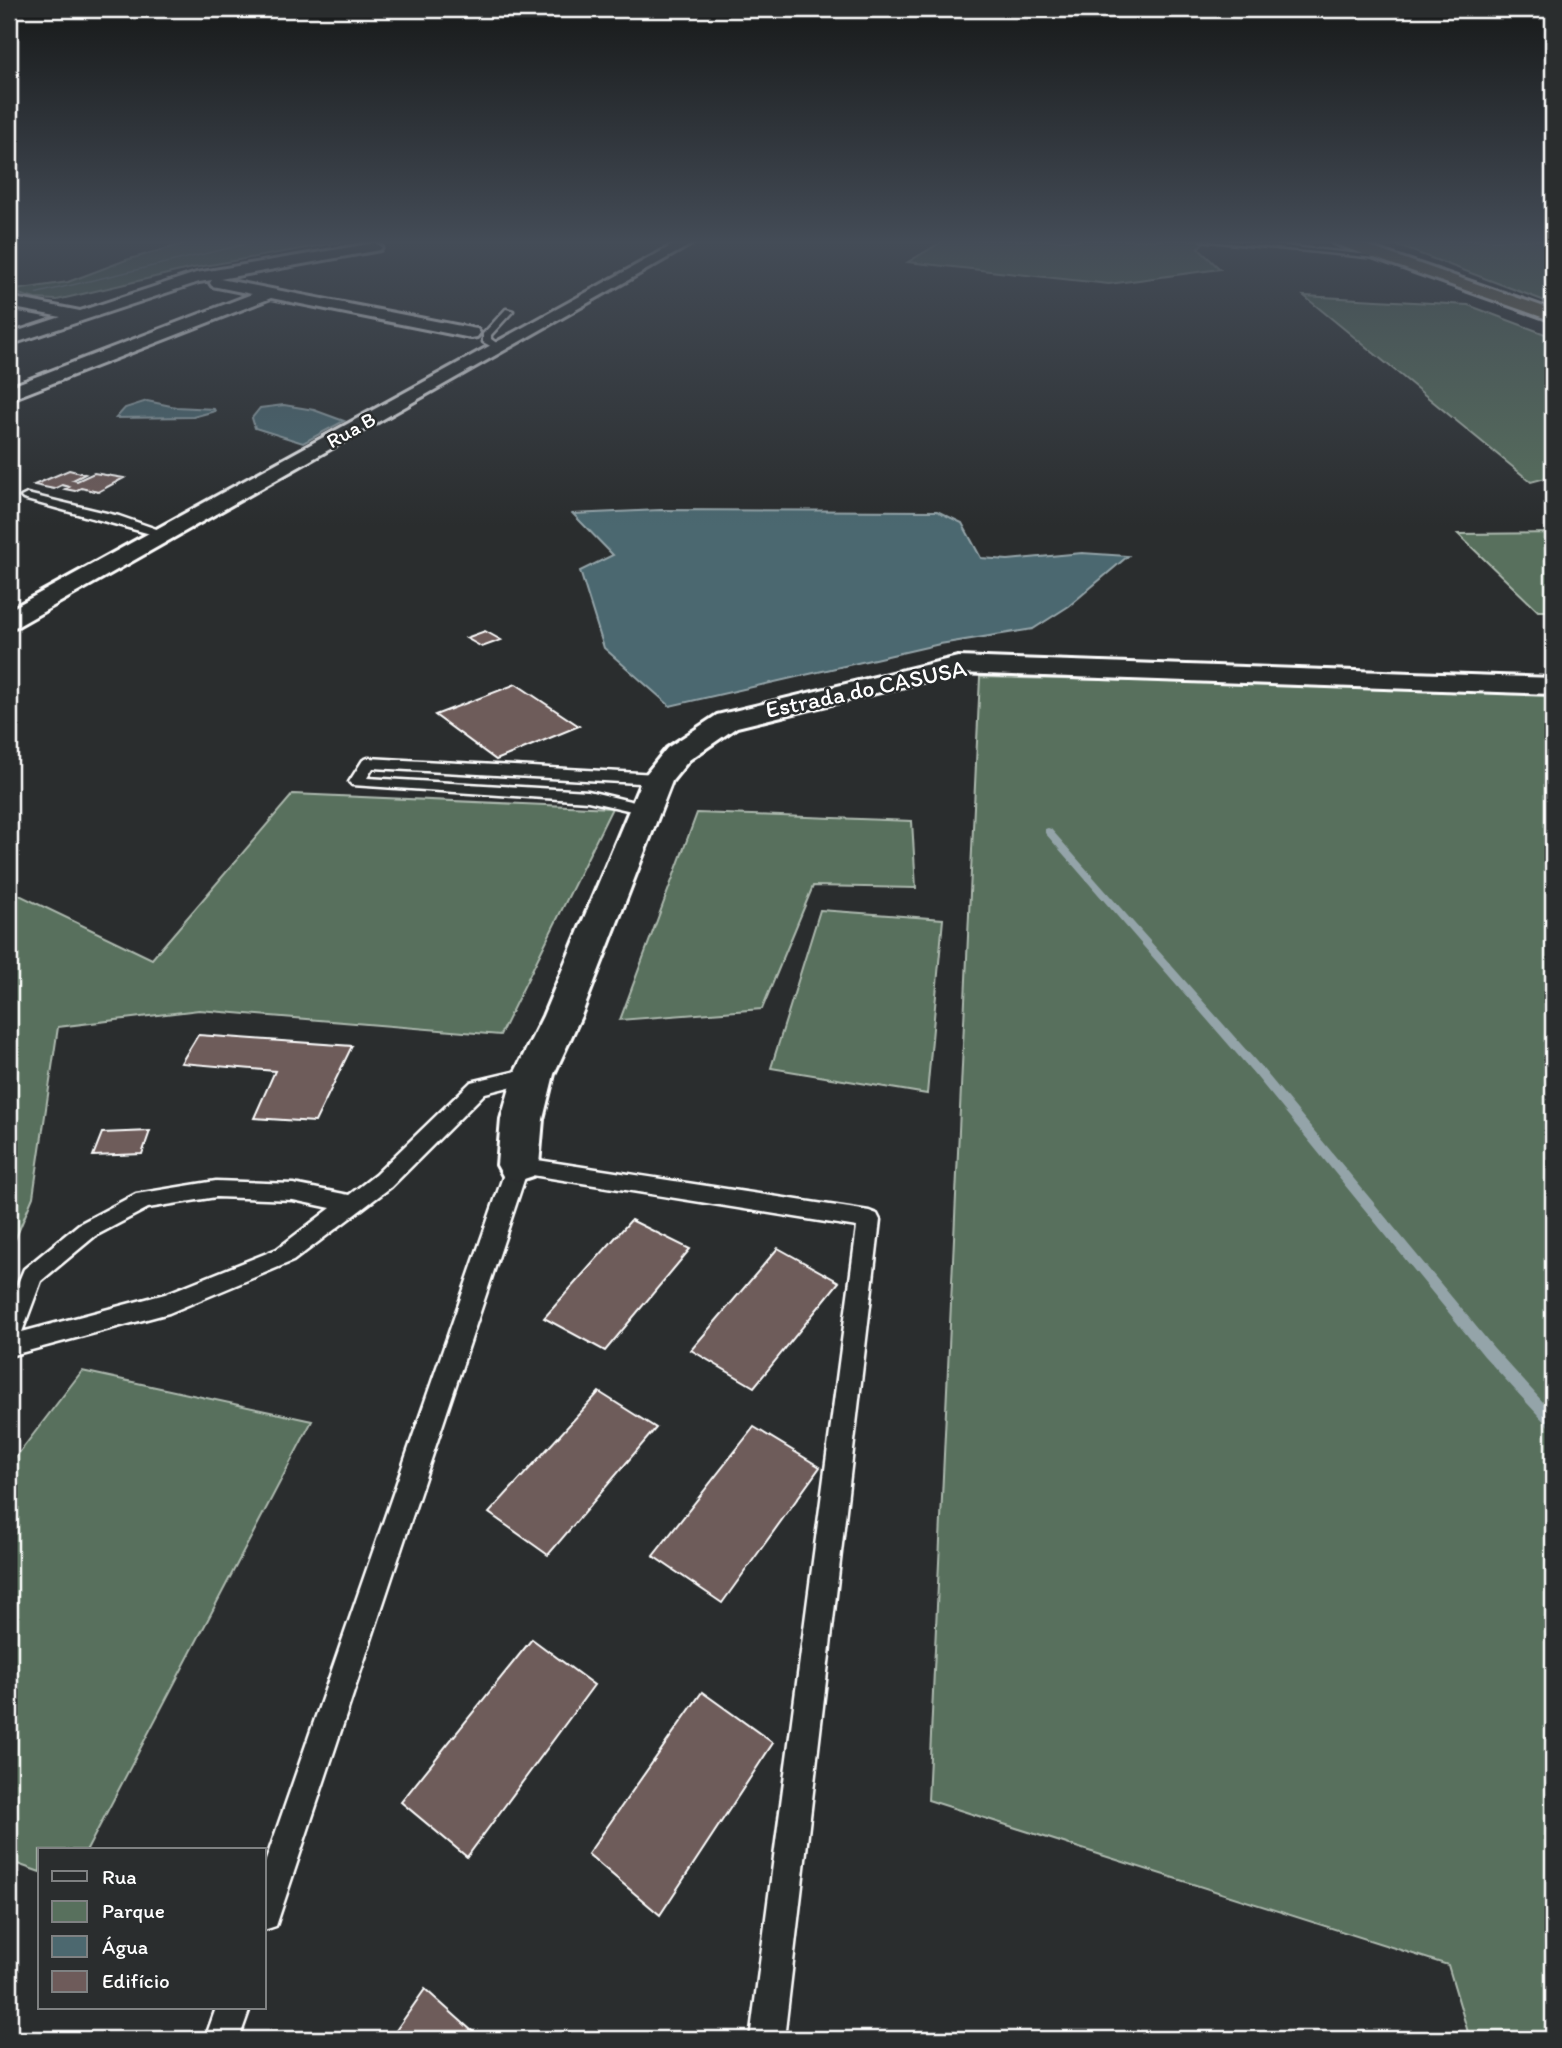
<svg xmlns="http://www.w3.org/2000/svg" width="1562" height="2048" viewBox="0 0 1562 2048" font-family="Itim,sans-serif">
	<rect width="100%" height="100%" fill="#2a2d2e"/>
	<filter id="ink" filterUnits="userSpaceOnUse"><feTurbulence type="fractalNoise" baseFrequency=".0143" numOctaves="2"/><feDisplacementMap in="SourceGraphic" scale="14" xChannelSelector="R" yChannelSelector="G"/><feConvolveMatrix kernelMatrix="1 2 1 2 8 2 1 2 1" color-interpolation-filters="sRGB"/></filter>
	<g filter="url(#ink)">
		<!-- green -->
		<path fill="#58705d" stroke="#acb8ae" stroke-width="2" d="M197,240H352L193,268L57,300L35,299L9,291L68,282L126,260Z
			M945,240H1252L1314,248L1326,254L1204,242L1198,248L1220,269L1109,284L908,262Z
			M1383,240H1553V304Z
			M1304,296L1468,305L1553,337V476L1531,482Z
			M1553,533V611H1538L1458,534Z
			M980,677L1553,691V2039H1470L1448,1965L928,1800Z
			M293,794L612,808L500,1035L199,1010L58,1027L33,1197L9,1254V890L152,959Z
			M697,813L912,821L916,888L813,886L762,1009L620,1020Z
			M820,910L943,919L927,1094L771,1068Z
			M82,1371L312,1421L87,1850H40V1872L9,1861V1466Z"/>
		<!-- water -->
		<path fill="#4c686f" stroke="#94a4a9" stroke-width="2" d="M147,401L176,407L214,409L215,411L193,417L116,418L125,408Z
			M284,405L314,410L344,421L303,443L255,428L252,418L260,408Z
			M660,510L937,511L962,523L981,558L1008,560L1082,553L1128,556L1069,606L1033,629L940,644L670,706L604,648L580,571L613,555L573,514Z"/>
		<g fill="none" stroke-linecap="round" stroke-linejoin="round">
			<!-- stream -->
			<path fill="#94a4a9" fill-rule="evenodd" d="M261,240H266L37,294L35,293Z
				M1048,828L1051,829L1263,1069L1494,1348L1553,1413V1428L1548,1426L1484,1356L1255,1075L1045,833V829Z"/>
		</g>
		<!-- building -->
		<path fill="#6e5b5a" stroke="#fff" stroke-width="2" d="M69,470L85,474L73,480L77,481L94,473L124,478L98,492L81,488L75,491L65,489L69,487L62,485L54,489L34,485Z
			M485,631L501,640L482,647L466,638Z
			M516,684L579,726L496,760L435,715Z
			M198,1035L352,1046L315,1122L254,1118L275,1071L181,1063Z
			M150,1131L142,1154L93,1156L102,1133Z
			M631,1220L690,1249L605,1351L544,1318Z
			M778,1248L839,1282L754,1387L691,1350Z
			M599,1392L656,1428L548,1555L489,1513Z
			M754,1427L820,1467L722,1603L653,1556Z
			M532,1639L594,1685L467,1857L401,1802Z
			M702,1692L773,1743L660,1915L588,1854Z
			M425,1989L481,2039H390Z"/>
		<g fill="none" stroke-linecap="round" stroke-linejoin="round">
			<defs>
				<path id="lane" d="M1201,240H1224L1390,257L1386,259Z
					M506,309L513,311L491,335V339L502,347L498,350L483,342V334Z
					M27,494L119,516L171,534L165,538L23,499L21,497Z
					M368,758L657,774L665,779L657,784L373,768L367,778L588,791L651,806L653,809L645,814L588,801L352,785L349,782L363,760Z
					M534,1067L541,1069L544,1074L541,1079L485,1093L391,1187L293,1261L169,1313L9,1356V1305L24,1269L79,1224L136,1194L216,1181L293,1184L349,1195L375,1175L471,1082ZM216,1197L293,1200L331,1208L277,1249L165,1294L22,1332L41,1281L95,1236L148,1208Z
					M518,1157L869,1211L877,1214L880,1220L784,2039H750L857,1227L526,1174L280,1914L276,1926L264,1930V1866L507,1165L510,1159Z
					M216,2008H250L239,2039H205Z"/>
				<path id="street" d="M682,240H699L18,626L9,628V610Z
					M375,243L382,247L380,250L220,279L471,328L477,329L480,333L477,337L471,338L271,298L9,400V387L252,294L212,286L210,283L212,280L199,282L9,345V334L61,317L9,307V297L80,311L196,273Z
					M958,657L1553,678V694L958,673L737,727L689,760L672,781L581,1016L554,1074L543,1119L539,1165L533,1176L518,1181L503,1176L497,1165L501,1119L514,1074L543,1016L642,779L667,748L717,715Z"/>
				<path id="highway" d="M1330,240H1350L1553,310V321L1332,243Z"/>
			</defs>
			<!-- lane casing -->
			<use href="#lane" stroke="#fff" stroke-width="5"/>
			<!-- street casing -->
			<use href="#street" stroke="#fff" stroke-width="6"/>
			<!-- highway casing -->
			<use href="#highway" stroke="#fff" stroke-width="6"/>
			<!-- lane -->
			<use href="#lane" fill="#2a2d2e" fill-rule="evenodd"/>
			<!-- street -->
			<use href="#street" fill="#2a2d2e" fill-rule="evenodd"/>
			<!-- highway -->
			<use href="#highway" fill="#736b52" fill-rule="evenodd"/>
		</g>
	</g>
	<!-- sky -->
	<linearGradient id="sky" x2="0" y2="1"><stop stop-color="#171919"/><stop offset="0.46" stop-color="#444c57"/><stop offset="1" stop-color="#444c57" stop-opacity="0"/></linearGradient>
	<rect width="1562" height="526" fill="url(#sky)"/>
	<g text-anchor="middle" stroke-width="5" stroke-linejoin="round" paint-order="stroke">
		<!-- far-street labels -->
		<g font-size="21" fill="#fff" stroke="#2a2d2e">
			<text transform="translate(351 430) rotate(-29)" y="7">Rua B</text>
		</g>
		<!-- street labels -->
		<g font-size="24" fill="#fff" stroke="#2a2d2e">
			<text transform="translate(866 689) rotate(-12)" y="8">Estrada do CASUSA</text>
		</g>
	</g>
	<!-- margin -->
	<rect width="1562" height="2048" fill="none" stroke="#2a2d2e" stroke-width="35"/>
	<rect x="18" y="18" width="1527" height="2013" fill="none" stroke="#fff" stroke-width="2.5" filter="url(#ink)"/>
	<!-- legend -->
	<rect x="38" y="1848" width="228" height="161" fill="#2a2d2e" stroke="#7f8182" stroke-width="2"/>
	<rect x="52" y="1871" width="35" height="10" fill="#2a2d2e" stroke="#7f8182" stroke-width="2"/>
	<text x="102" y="1884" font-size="21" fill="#ffffff">Rua</text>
	<rect x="52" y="1901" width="35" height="21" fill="#58705d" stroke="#7f8182" stroke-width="2"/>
	<text x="102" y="1918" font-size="21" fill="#ffffff">Parque</text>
	<rect x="52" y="1936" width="35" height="21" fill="#4c686f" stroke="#7f8182" stroke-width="2"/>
	<text x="102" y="1954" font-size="21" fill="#ffffff">Água</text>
	<rect x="52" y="1971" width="35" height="21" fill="#6e5b5a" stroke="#7f8182" stroke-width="2"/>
	<text x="102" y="1988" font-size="21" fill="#ffffff">Edifício</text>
</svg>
